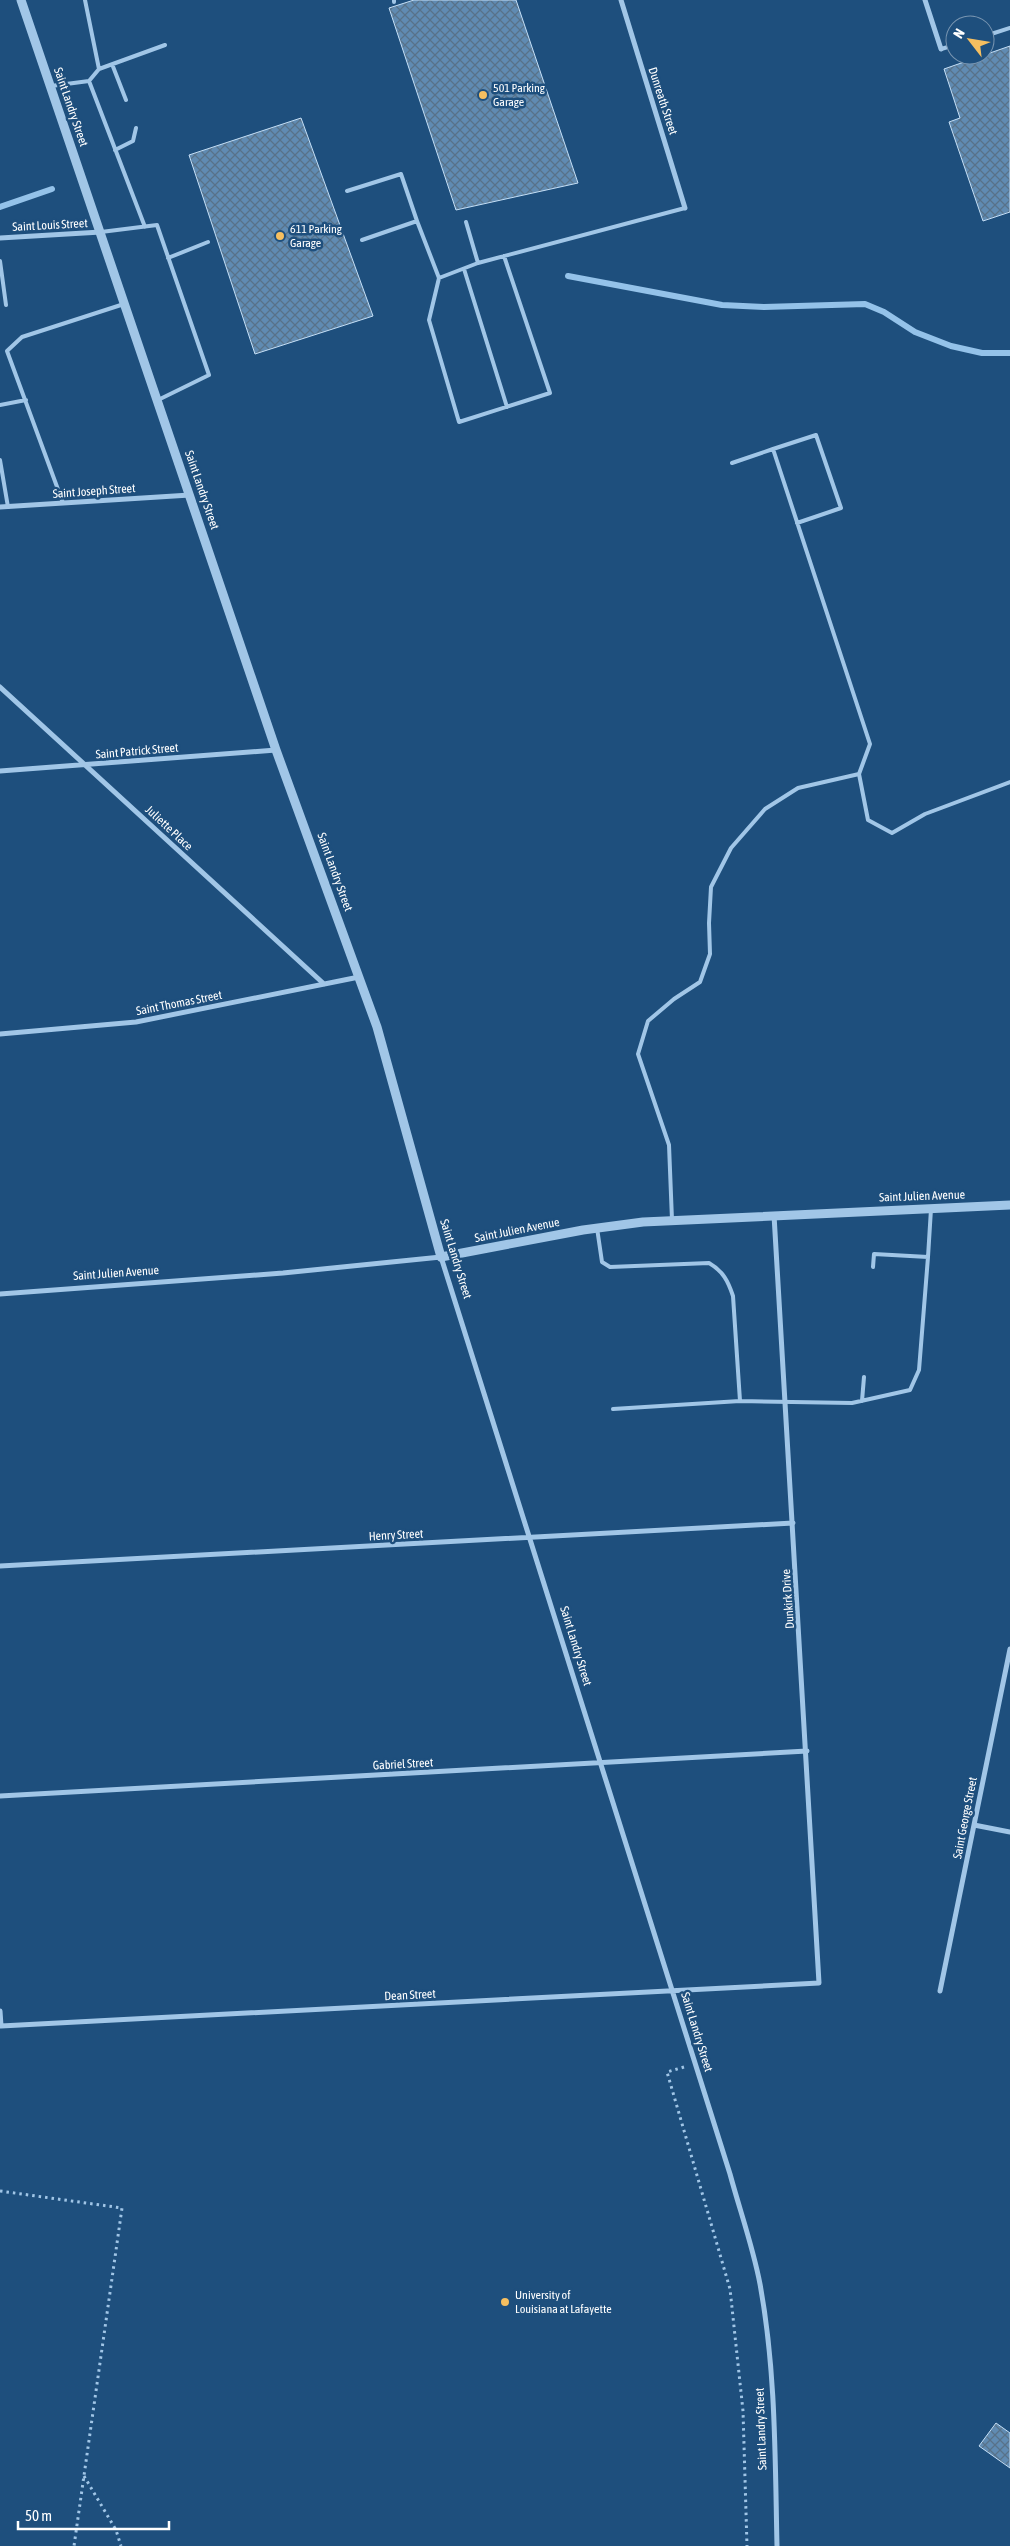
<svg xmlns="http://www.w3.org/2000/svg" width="1010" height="2546" viewBox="0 0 1010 2546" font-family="'Asap Condensed',sans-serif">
	<defs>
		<pattern id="building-cross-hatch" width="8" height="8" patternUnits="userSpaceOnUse" patternTransform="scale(1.25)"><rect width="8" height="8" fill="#608bb2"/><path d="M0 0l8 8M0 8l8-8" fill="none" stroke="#587289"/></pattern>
	</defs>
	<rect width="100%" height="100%" fill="#1e4f7d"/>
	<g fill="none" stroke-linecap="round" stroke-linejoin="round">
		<!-- stream -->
		<path stroke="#94c2e9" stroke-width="6" d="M0,207L52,189
			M568,276L722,305L764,307L865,304L884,312L915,332L951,346L982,353H1010"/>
	</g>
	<!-- building -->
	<path fill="url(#building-cross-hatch)" stroke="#c5dff6" d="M414,0H516L578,183L456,210L389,8Z
		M1010,46V212L983,221L949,122L960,118L944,69Z
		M301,118L373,316L255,354L189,155Z
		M996,2423L1010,2433V2468L979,2446Z"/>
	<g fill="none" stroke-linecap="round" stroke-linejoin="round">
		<!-- path -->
		<path stroke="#a1c6e7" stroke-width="3" stroke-dasharray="2.5 4" stroke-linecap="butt" d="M684,2067L667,2072L730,2289L743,2411L747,2546
			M0,2191L122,2208L74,2546
			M84,2476L116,2530L121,2546"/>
		<!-- service -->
		<path stroke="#a1c6e7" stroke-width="4" d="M85,0L99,69L89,81
			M394,0V2
			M985,36L1010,28
			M941,49L955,45
			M112,64L126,100
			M99,69L165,45
			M51,86L89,81L145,227
			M115,150L133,141L136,128
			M347,191L401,174L417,221
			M466,222L478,263L685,208
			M101,232L157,225L209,375L158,400
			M362,240L417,221L439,278
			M168,258L208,242
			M0,261L6,305
			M478,263L439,278L429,320L459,422L550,393L504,256
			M464,269L507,407
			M0,405L26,400
			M0,460L8,507
			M732,463L773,449
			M63,503L7,351L22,337L124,304
			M797,523L841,508L816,435L773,449L870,744L859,774L868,820L892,833L925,814L1010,782
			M672,1220L669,1145L638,1054L648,1021L674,999L700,982L710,954L709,923L711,887L731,848L765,809L798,788L859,774
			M597,1228L602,1262L610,1267L709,1263C723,1271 728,1281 733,1296L740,1401
			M928,1257L931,1209
			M862,1401L864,1377
			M613,1409L740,1401L852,1403L910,1390L919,1370L928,1257L874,1254L873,1267"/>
		<!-- minor -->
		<path stroke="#a1c6e7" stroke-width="5" d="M621,0L685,208
			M925,0L941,49
			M0,238L101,232
			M0,507L190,495
			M0,687L324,984
			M0,771L276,750
			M0,1034L136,1022L359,977
			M0,1294L283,1273L441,1257L730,2174C740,2211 753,2247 760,2284C776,2371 775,2459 777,2546
			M0,1566L793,1523
			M0,1796L807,1751
			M974,1825L1010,1832
			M940,1991L1010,1649
			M0,2011L1,2026L819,1983L774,1215"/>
		<!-- tertiary -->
		<path stroke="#a1c6e7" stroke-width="9" d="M21,0L276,750L377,1027L441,1257L583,1230L643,1222L1010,1205"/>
	</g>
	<!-- markers -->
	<g fill="#f6bf60" stroke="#1e4f7d" stroke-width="2">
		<circle cx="483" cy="95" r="5"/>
		<circle cx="280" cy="236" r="5"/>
		<circle cx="505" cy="2302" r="5"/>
	</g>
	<g text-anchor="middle" stroke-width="5" stroke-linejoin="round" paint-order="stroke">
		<!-- poi labels -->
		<g font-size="12" fill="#fff" stroke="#1e4f7d" text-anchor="start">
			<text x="493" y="92">501 Parking<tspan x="493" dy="14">Garage</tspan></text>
			<text x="290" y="233">611 Parking<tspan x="290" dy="14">Garage</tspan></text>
			<text x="515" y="2299">University of<tspan x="515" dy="14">Louisiana at Lafayette</tspan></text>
		</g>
		<!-- street labels -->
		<g font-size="12" fill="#fff" stroke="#1e4f7d">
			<text transform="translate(663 101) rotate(72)" y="4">Dunreath Street</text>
			<text transform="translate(71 107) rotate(71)" y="4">Saint Landry Street</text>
			<text transform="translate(50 225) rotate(-3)" y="4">Saint Louis Street</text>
			<text transform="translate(202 490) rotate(71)" y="4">Saint Landry Street</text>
			<text transform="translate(94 491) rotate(-4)" y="4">Saint Joseph Street</text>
			<text transform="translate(137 751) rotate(-5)" y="4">Saint Patrick Street</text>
			<text transform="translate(169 828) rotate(43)" y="4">Juliette Place</text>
			<text transform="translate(335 872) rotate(70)" y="4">Saint Landry Street</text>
			<text transform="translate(179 1003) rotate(-11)" y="4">Saint Thomas Street</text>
			<text transform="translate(922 1196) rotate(-2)" y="4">Saint Julien Avenue</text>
			<text transform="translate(517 1230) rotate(-11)" y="4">Saint Julien Avenue</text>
			<text transform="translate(456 1259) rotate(73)" y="4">Saint Landry Street</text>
			<text transform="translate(116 1273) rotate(-4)" y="4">Saint Julien Avenue</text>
			<text transform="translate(396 1535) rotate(-3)" y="4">Henry Street</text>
			<text transform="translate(788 1599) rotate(-94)" y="4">Dunkirk Drive</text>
			<text transform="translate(576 1646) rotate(73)" y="4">Saint Landry Street</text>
			<text transform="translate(403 1764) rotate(-3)" y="4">Gabriel Street</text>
			<text transform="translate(965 1818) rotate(-79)" y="4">Saint George Street</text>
			<text transform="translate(410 1995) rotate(-3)" y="4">Dean Street</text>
			<text transform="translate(697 2032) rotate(73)" y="4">Saint Landry Street</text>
			<text transform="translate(761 2429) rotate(-92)" y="4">Saint Landry Street</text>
		</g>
	</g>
	<!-- north arrow -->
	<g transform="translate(970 40) rotate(301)"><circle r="24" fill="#1e4f7d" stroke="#7895b1"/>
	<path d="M0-4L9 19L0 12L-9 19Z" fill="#f6bf60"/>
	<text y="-8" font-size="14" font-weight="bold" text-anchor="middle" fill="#ffffff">N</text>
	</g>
	<!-- scale -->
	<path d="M18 2521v8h151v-8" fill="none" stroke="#ffffff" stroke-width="2.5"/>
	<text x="25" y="2521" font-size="15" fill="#ffffff" stroke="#1e4f7d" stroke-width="4" paint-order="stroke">50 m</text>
</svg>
